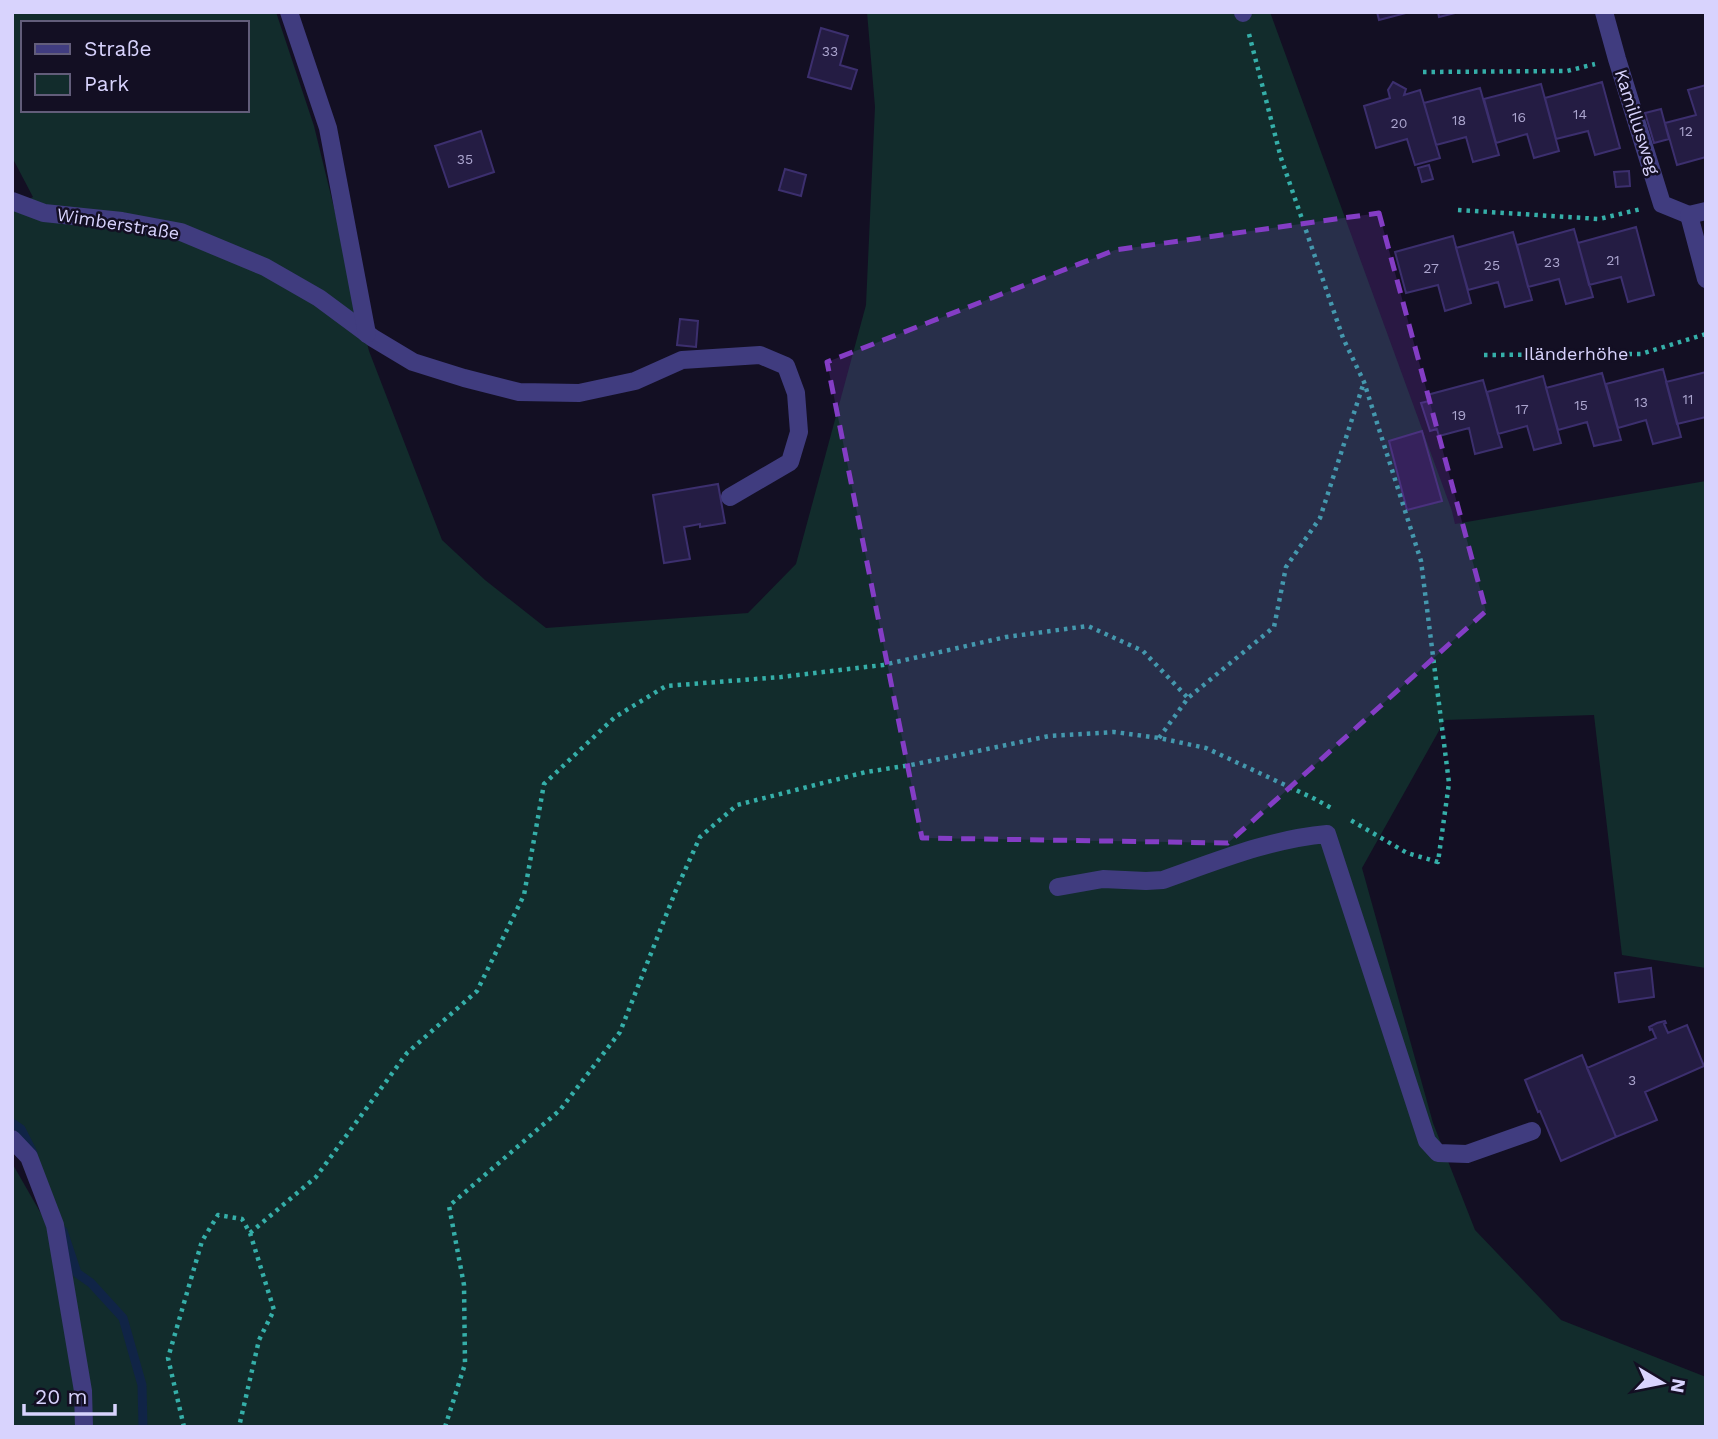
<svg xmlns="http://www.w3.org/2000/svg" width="1718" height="1439" viewBox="0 0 1718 1439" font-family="'Work Sans',sans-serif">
	<rect width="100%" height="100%" fill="#130f23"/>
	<!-- green -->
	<path fill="#122c2c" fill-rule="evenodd" d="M12,12H276L314,126L369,351L442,540L485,580L546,628L748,613L796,564L866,305L875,107L867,12H1270L1452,511L1455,524L1706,481V968L1622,955L1594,715L1445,720L1362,868L1433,1123L1475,1230L1561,1320L1706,1377V1427H89L59,1226L36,1152L12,1128V208L33,197L12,157ZM23,23H247V110H23Z
		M12,1163L51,1231L77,1391L75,1427H12Z"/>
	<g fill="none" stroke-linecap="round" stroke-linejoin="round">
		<!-- stream -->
		<path stroke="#102446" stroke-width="9" d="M12,1123L21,1129L33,1153
			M63,1231L77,1273L91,1283L123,1318L142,1385L143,1427"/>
	</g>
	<!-- building -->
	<path fill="#241c43" stroke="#3c2f6e" stroke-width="2" d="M1377,12H1406V13L1379,20Z
		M1438,12H1459L1439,17Z
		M821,28L848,36L840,65L857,70L851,89L808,77Z
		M1393,82L1406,89L1404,95L1420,90L1440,158L1415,165L1407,139L1376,148L1364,106L1390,98L1388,90Z
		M1602,82L1620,148L1595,155L1588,131L1556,139L1545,98Z
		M1541,84L1559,151L1534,158L1527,134L1496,143L1484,99Z
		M1706,85V157L1677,165L1665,123L1696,115L1688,90Z
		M1480,88L1499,155L1473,162L1466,137L1436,145L1424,103Z
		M1661,109L1669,139L1654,143L1645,113Z
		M481,131L494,172L449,187L435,146Z
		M1429,165L1433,179L1422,182L1418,168Z
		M785,169L806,175L801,196L779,190Z
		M1629,171L1630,186L1616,187L1614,172Z
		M1636,227L1654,295L1628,302L1621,277L1589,285L1578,243Z
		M1574,229L1593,297L1566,304L1559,279L1528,287L1517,245Z
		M1513,232L1532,300L1505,307L1498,282L1468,290L1456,248Z
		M1453,236L1471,303L1445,311L1438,285L1406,293L1395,252Z
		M680,319L698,321L696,347L677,345Z
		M1663,369L1681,437L1653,444L1646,420L1618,428L1606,384Z
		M1706,372V417L1677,424L1666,382Z
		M1602,373L1621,440L1594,446L1587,422L1558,430L1546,388Z
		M1543,376L1561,443L1534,450L1527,426L1498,434L1487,392Z
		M1483,380L1502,447L1475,454L1469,428L1439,436L1437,429L1430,431L1421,403L1429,401L1427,395Z
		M1422,431L1442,501L1407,510L1389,441Z
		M718,484L725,523L700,527V524L684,527L690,559L664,563L653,495Z
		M1651,968L1654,997L1619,1002L1615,973Z
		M1665,1021L1666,1023L1664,1024L1668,1033L1687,1025L1704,1066L1645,1092L1657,1120L1616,1137L1587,1068L1656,1038L1652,1029L1650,1030L1649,1027L1657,1023Z
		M1582,1055L1616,1137L1561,1161L1540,1111L1538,1112L1525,1080Z"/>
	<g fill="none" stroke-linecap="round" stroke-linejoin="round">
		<!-- path -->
		<path stroke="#35afa9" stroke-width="4.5" stroke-dasharray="3.5 5" stroke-linecap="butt" d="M1249,34L1281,158L1343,338L1364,382L1421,561L1449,783L1438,862L1407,853L1347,818
			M1423,72L1567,71L1595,64
			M1458,210L1599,219L1641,209
			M1484,355L1641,354L1706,334
			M1159,738L1188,698L1274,627L1286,567L1320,518L1364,382
			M250,1233L316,1177L407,1053L477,991L524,895L544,784L615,717L666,686L781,677L883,665L1006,637L1088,626L1143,651L1188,698
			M184,1427L168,1358L202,1241L218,1215L242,1219L250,1233L274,1310L259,1340L239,1427
			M445,1427L465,1364L464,1285L449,1206L560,1110L620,1032L676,890L700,837L737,805L866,772L911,765L1049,736L1114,732L1159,738L1206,748L1315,799L1333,809"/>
		<!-- service -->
		<path stroke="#403c7f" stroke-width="18" d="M1243,12V13
			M1604,12L1617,59L1662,204L1689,215
			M12,201L44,213L122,221L181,232L265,267L319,298L373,338L413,362L464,378L519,392L579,393L635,381L682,360L760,355L786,366L796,393L799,432L790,462L730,497
			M1058,887L1103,879L1146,881L1163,880C1217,861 1270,839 1327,834L1427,1141L1438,1153L1467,1154L1532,1131"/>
		<!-- minor -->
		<path stroke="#403c7f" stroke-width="18" d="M289,12L328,128L367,334
			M1706,211L1689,215L1706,279
			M12,1139L29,1157L55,1225L83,1391L84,1427"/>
	</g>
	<!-- marked area -->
	<path fill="#843dc5" fill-opacity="0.2" stroke="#843dc5" stroke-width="5" stroke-dasharray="14 9" stroke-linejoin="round" d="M1379,213L1486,611L1228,843L922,838L827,362L1115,250Z"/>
	<g text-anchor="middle" stroke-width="5" stroke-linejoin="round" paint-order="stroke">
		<!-- number labels -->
		<g font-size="14" fill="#aba5ce">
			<text x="830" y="56">33</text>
			<text x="1580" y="119">14</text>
			<text x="1519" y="122">16</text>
			<text x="1459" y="125">18</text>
			<text x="1399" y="128">20</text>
			<text x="1686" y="136">12</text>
			<text x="465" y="164">35</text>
			<text x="1613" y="265">21</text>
			<text x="1552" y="267">23</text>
			<text x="1492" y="270">25</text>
			<text x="1431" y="273">27</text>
			<text x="1688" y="404">11</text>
			<text x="1641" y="407">13</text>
			<text x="1581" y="410">15</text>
			<text x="1522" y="414">17</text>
			<text x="1459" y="420">19</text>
			<text x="1632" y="1085">3</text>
		</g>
		<!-- street labels -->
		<g font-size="18" fill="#d8d3fd" stroke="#130f23">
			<text transform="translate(1637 122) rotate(72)" y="6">Kamillusweg</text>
			<text transform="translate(118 224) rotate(9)" y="6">Wimberstraße</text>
			<text x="1576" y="360">Iländerhöhe</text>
		</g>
	</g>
	<!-- border -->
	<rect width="1718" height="1439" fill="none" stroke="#d8d3fd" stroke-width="28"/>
	<!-- legend -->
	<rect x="21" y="21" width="228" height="91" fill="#130f23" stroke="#625d7a" stroke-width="2"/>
	<rect x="35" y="44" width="35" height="10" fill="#403c7f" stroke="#625d7a" stroke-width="2"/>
	<text x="84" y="56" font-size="21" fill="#d8d3fd">Straße</text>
	<rect x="35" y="74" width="35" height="21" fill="#122c2c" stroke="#625d7a" stroke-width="2"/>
	<text x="84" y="91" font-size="21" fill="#d8d3fd">Park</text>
	<!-- north arrow -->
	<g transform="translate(1662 1383) rotate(100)" stroke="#130f23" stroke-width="5" paint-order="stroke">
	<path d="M0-5L12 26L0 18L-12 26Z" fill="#d8d3fd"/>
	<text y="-10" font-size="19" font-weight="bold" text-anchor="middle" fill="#d8d3fd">N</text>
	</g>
	<!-- scale -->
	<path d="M24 1404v10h91v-10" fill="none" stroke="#d8d3fd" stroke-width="3.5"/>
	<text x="35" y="1404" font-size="21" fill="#d8d3fd" stroke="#130f23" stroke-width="5" paint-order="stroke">20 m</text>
</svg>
